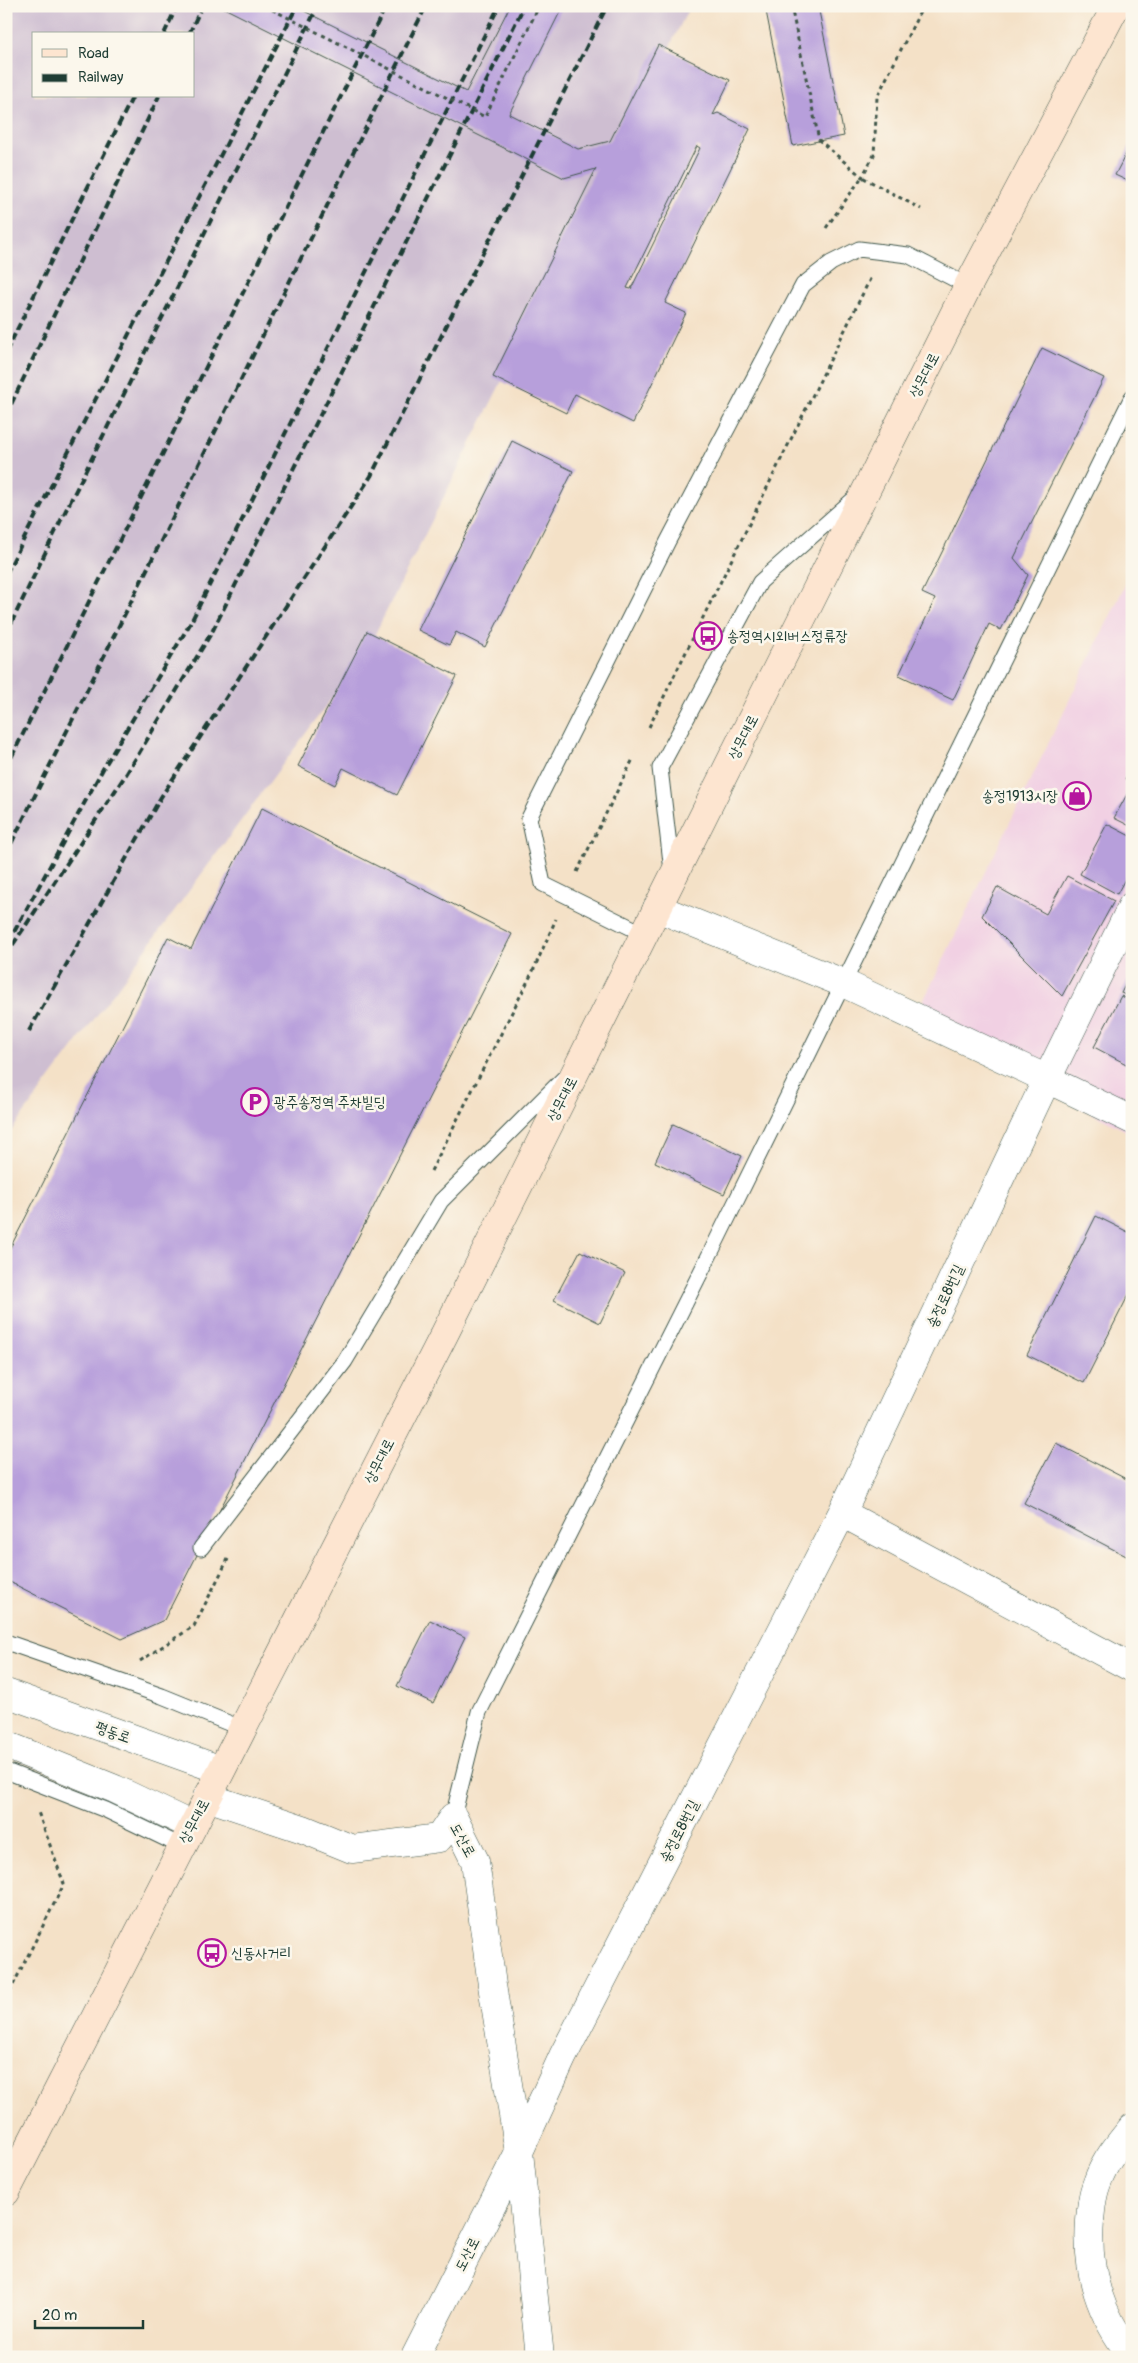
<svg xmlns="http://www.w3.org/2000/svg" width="1138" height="2363" viewBox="0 0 1138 2363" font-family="Pangolin,'Poor Story',sans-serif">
	<rect width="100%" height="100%" fill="#fbf7ec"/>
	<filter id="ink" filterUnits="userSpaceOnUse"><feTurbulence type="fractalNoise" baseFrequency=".02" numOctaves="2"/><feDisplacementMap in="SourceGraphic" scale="10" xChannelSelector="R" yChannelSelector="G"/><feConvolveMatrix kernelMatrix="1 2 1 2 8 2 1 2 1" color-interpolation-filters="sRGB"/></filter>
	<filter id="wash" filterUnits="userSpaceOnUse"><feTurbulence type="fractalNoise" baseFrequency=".0096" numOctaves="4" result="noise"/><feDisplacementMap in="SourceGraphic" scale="20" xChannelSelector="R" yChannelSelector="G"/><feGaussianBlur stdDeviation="1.12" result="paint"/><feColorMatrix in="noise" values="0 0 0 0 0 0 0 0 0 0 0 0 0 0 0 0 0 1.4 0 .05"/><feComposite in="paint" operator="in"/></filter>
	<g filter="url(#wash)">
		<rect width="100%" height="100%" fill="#f4e1c7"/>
		<!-- built -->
		<path fill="#f1d0e3" d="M1132,571V1134L913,1022Z"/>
		<!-- industrial -->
		<path fill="#cebed1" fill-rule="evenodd" d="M7,6H690L366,652L6,1138ZM34,34H194V96H34Z"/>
		<g id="blocks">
			<!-- building -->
			<path fill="#b79fdb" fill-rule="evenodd" d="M220,6H294L466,92L510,6H563L509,114L578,149L610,141L658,45L730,80L713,115L718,113L750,129L665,303L686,313L633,423L575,394L566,413L493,377L596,169L564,178ZM697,146L700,148L631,289L627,288Z
				M765,6H818L844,136L793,146Z
				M1132,142V183L1115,175Z
				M1042,348L1104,378L1014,558L1028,575L1001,630L989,624L953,700L899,675L935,599L922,593Z
				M512,441L573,471L485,647L456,632L449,645L418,630Z
				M367,631L457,676L397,795L343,768L335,785L298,766Z
				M1132,766V782L1125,779Z
				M1130,789L1132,790V827L1114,818Z
				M262,808L512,934L164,1620L122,1639L6,1580V1256L168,937L191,949Z
				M1107,824L1132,837V866L1117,894L1080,874Z
				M1067,876L1114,901L1062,996L982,916L997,887L1046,914Z
				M1132,972V998L1121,993Z
				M1121,996L1132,1001V1058L1128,1065L1094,1047Z
				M673,1124L742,1156L724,1194L655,1162Z
				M1096,1216L1132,1234V1293L1130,1292L1084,1383L1027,1355Z
				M580,1251L625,1273L600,1323L554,1300Z
				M1056,1443L1132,1482V1559L1024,1503Z
				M430,1620L465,1637L433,1703L397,1686Z"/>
		</g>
	</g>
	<g filter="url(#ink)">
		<use href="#blocks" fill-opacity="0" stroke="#3f564a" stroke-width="1"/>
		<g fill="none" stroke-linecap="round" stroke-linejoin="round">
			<defs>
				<path id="lane" d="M672,871L660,768L760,582L855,498
					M644,934L543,884L529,818L668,541L803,285L831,263L859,249L908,255L968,286
					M201,1548L345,1361L441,1201L564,1078
					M6,1642L162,1696L243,1729
					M6,1771L106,1810L181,1846
					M453,1817L479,1712L714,1246L1132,397"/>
				<path id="street" d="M1132,906L1047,1079L1132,1120
					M842,1513L1132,1668
					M6,1693L221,1770
					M6,1745L115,1789L193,1826
					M207,1797L303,1829L352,1849L439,1838L453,1817L475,1861L492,1985L519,2152L540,2357
					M1132,2128C1118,2145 1104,2162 1097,2183C1092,2195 1091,2208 1090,2221C1086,2272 1100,2315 1132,2356
					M415,2357L519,2152L563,2056L842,1513L1047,1079L843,983L657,908"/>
				<path id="secondary" d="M6,2192L445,1333L968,286L1116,6"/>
			</defs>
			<!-- lane casing -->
			<use href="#lane" stroke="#3f564a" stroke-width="17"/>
			<!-- street casing -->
			<use href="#street" stroke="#3f564a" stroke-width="29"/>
			<!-- secondary casing -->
			<use href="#secondary" stroke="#3f564a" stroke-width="29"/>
			<!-- path -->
			<path stroke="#3f564a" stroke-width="3" stroke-dasharray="4 4" stroke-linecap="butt" d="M791,6L819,140L862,177L874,155L877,97L923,6
				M826,228L862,177L921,209
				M649,727L871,277
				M577,872L633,759
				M431,1171L533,971L556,919
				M140,1661L194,1626L228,1559
				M6,1999L64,1884L38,1812"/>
			<!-- lane -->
			<use href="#lane" stroke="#fff" stroke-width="15"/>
			<!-- street -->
			<use href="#street" stroke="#fff" stroke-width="28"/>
			<!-- secondary -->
			<use href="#secondary" stroke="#fde5d0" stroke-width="28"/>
			<!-- rail -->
			<path stroke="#1f3d34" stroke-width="4" stroke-dasharray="8 4" stroke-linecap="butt" d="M164,34L177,6
				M189,34L202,6
				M6,352L133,96
				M6,415L159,96
				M6,574L297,6
				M6,634L61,520L318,6
				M6,768L386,6
				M6,854L426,6
				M14,932L104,767L190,624L499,6
				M6,955L127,773L213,630L524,6
				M29,1031L161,797L371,476L607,6"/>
			<!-- path-bridge -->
			<path stroke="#3f564a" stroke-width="3" stroke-dasharray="4 4" stroke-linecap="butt" d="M265,6L485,117L539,6"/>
		</g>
	</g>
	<!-- icons -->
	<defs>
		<symbol id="bus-ring" viewBox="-11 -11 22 22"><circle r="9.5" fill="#fbf7ec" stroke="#b5179e" stroke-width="1.5"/><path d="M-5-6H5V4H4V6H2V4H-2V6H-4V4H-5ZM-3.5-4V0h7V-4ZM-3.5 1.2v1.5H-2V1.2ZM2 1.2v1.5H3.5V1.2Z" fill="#b5179e"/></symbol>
		<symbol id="shop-ring" viewBox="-11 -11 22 22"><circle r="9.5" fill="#fbf7ec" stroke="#b5179e" stroke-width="1.5"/><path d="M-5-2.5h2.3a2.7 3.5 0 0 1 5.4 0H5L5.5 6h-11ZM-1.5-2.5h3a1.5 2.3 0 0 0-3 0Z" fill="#b5179e"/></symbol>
		<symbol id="parking-ring" viewBox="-11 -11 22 22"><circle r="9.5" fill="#fbf7ec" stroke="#b5179e" stroke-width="1.5"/><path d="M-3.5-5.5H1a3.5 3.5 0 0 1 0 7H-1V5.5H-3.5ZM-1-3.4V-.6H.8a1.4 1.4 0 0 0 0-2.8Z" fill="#b5179e"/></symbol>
	</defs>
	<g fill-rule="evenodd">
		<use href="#bus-ring" x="692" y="620" width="32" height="32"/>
		<use href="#shop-ring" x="1061" y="780" width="32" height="32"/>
		<use href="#parking-ring" x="239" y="1086" width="32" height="32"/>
		<use href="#bus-ring" x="196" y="1937" width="32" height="32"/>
	</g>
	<g text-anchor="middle" stroke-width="5" stroke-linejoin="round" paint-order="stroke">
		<!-- street labels -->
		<g font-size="15" fill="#1f3d34" stroke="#fbf7ec">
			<text transform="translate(924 375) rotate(-63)" y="5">상무대로</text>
			<text transform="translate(743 737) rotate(-63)" y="5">상무대로</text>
			<text transform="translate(562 1099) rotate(-63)" y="5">상무대로</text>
			<text transform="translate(945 1296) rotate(-65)" y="5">송정로8번길</text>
			<text transform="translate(379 1461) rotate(-63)" y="5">상무대로</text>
			<text transform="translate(113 1732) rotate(20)" y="5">평동로</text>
			<text transform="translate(194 1821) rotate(-62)" y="5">상무대로</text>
			<text transform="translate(679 1831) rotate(-63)" y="5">송정로8번길</text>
			<text transform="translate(463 1840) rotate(61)" y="5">도산로</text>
			<text transform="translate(467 2254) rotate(-63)" y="5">도산로</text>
		</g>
		<!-- poi labels -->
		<g font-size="15" fill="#1f3d34" stroke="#fbf7ec" text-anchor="start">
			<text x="727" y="641">송정역시외버스정류장</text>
			<text x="1058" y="801" text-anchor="end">송정1913시장</text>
			<text x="274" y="1107">광주송정역 주차빌딩</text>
			<text x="231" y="1958">신동사거리</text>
		</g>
	</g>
	<!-- margin -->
	<rect width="1138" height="2363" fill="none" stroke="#fbf7ec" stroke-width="25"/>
	<!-- legend -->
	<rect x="32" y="32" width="162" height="65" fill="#fbf7ec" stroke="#a3ada2"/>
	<rect x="42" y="49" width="25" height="8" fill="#fde5d0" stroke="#a3ada2"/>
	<text x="78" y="58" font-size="15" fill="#1f3d34">Road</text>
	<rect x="42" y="74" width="25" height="8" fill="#1f3d34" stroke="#a3ada2"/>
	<text x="78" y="82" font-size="15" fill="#1f3d34">Railway</text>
	<!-- scale -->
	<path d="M35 2320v8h108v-8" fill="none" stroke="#1f3d34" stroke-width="2.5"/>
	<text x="42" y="2320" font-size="15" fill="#1f3d34" stroke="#fbf7ec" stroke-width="4" paint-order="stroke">20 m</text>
</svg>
